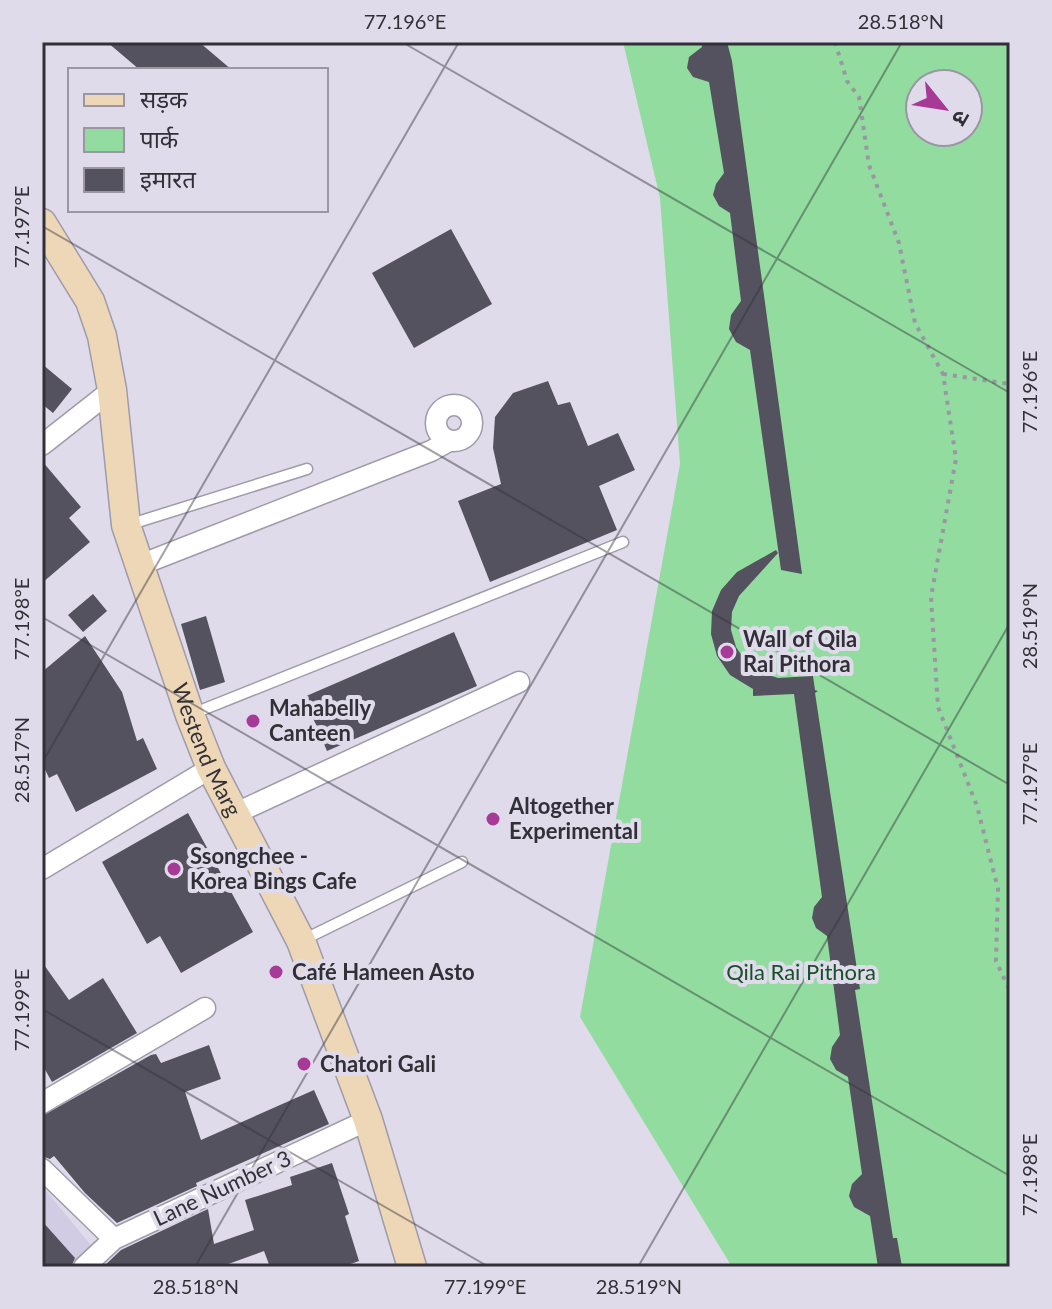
<svg xmlns="http://www.w3.org/2000/svg" width="1052" height="1309" viewBox="0 0 1052 1309" font-family="Lato,'Noto Sans Devanagari',sans-serif">
	<rect width="100%" height="100%" fill="#dfdbeb"/>
	<!-- built -->
	<path fill="#d1cce3" d="M42,1186L95,1250L77,1267H42Z"/>
	<!-- green -->
	<path fill="#92dca0" fill-rule="evenodd" d="M623,42H1010V1267H732L580,1017L680,464L660,198ZM920,84H968V132H920Z"/>
	<!-- building -->
	<path fill="#55525f" d="M107,42H199L232,70H140Z
		M701,42H727L732,61L802,574L781,570L750,350L736,342L729,329L731,315L741,301L730,213L719,206L713,195L716,184L724,173L709,82L693,77L687,68L689,57L702,47Z
		M451,229L492,304L414,348L372,273Z
		M42,364L72,389L53,413L42,404Z
		M548,381L558,405L570,402L588,446L618,433L635,470L599,486L617,530L490,582L458,501L501,484L493,448L495,417L513,393Z
		M42,461L81,507L69,518L90,542L42,583Z
		M776,550L778,553L739,596L732,612L731,630L736,647L746,662L760,672L778,678L813,676L815,690L818,691L815,693L860,989L855,990L893,1238H897L902,1267H878L870,1216L854,1207L849,1196L852,1184L862,1174L848,1077L836,1070L830,1059L832,1047L840,1035L827,936L816,928L812,918L814,907L822,897L794,694L753,696V689L730,675L717,656L711,634L712,611L721,590L737,572Z
		M93,594L107,611L83,632L68,615Z
		M206,616L225,682L200,690L181,624Z
		M454,632L477,686L327,751L304,697Z
		M85,636L122,692L137,741L143,738L157,769L76,812L57,774L49,778L42,763V672Z
		M188,813L253,932L181,973L160,936L147,944L102,862Z
		M42,962L69,1000L103,978L137,1033L52,1082L42,1064Z
		M209,1045L221,1079L185,1092L201,1140L314,1090L329,1124L196,1183L197,1186L117,1223L85,1193L54,1156L50,1159L42,1156V1116L151,1055L156,1054L161,1063Z
		M332,1163L349,1214L345,1216L359,1261L342,1267H270L264,1251L220,1267H103L121,1250L208,1209L214,1244L254,1230L245,1200L292,1185L290,1177Z
		M42,1221L75,1258L71,1267H42Z"/>
	<g fill="none" stroke-linecap="round" stroke-linejoin="round">
		<defs>
			<path id="lane" d="M128,525L307,469
				M192,714L623,542
				M303,940L462,862"/>
			<path id="street" d="M436 423a18 18 0 1 1 36 0a18 18 0 1 1-36 0Z
				M42,445L112,390
				M140,565L431,451L449,441
				M234,814L519,682
				M42,869L211,768
				M42,1103L205,1008
				M42,1169L114,1239
				M84,1267L114,1239L368,1120"/>
			<g id="secondary">
				<path id="s1" d="M42,223L90,301L102,336L112,390L126,525L190,715L211,768L301,941L368,1120L412,1267"/>
			</g>
		</defs>
		<!-- lane casing -->
		<use href="#lane" stroke="#9e9baa" stroke-width="13"/>
		<!-- street casing -->
		<use href="#street" stroke="#9e9baa" stroke-width="23"/>
		<!-- secondary casing -->
		<use href="#secondary" stroke="#9e9baa" stroke-width="31"/>
		<!-- path -->
		<path stroke="#9a97a4" stroke-width="4" stroke-dasharray="4 6" stroke-linecap="butt" d="M835,42L847,81L859,97L869,165L899,243L915,323L943,374L956,459L931,597L938,707L977,806L998,889L996,961L1010,991
			M943,374L1010,384"/>
		<!-- lane -->
		<use href="#lane" stroke="#fff" stroke-width="10"/>
		<!-- street -->
		<use href="#street" stroke="#fff" stroke-width="20"/>
		<!-- secondary -->
		<use href="#secondary" stroke="#eed7b6" stroke-width="28"/>
	</g>
	<!-- ticks -->
	<path fill="none" stroke="#323037" stroke-width="2" stroke-opacity="0.45" d="M402,42L1010,393M42,226L1010,785M42,617L1010,1176M42,763L459,42M42,1009L489,1267M195,1267L902,42M638,1267L1010,623"/>
	<!-- markers -->
	<g fill="#a73997" stroke="#dfdbeb" stroke-width="3">
		<circle cx="727" cy="652" r="8"/>
		<circle cx="253" cy="721" r="8"/>
		<circle cx="493" cy="819" r="8"/>
		<circle cx="174" cy="869" r="8"/>
		<circle cx="276" cy="972" r="8"/>
		<circle cx="304" cy="1064" r="8"/>
	</g>
	<g text-anchor="middle" stroke-width="8" stroke-linejoin="round" paint-order="stroke">
		<!-- poi labels -->
		<g font-size="22" font-weight="bold" fill="#323037" stroke="#dfdbeb" text-anchor="start">
			<text x="743" y="647">Wall of Qila<tspan x="743" dy="25">Rai Pithora</tspan></text>
			<text x="269" y="716">Mahabelly<tspan x="269" dy="25">Canteen</tspan></text>
			<text x="509" y="814">Altogether<tspan x="509" dy="25">Experimental</tspan></text>
			<text x="190" y="864">Ssongchee -<tspan x="190" dy="25">Korea Bings Cafe</tspan></text>
			<text x="292" y="980">Café Hameen Asto</text>
			<text x="320" y="1072">Chatori Gali</text>
		</g>
		<!-- street labels -->
		<g font-size="22" fill="#323037" stroke="#dfdbeb">
			<text dy="8" stroke="none"><textPath href="#s1" startOffset="558">Westend Marg</textPath></text>
			<text transform="translate(222 1188) rotate(-25)" y="8">Lane Number 3</text>
		</g>
		<!-- park labels -->
		<g font-size="22" fill="#185128" stroke="#dfdbeb">
			<text x="801" y="980">Qila Rai Pithora</text>
		</g>
	</g>
	<!-- border -->
	<rect width="1052" height="1309" fill="none" stroke="#dfdbeb" stroke-width="88"/>
	<!-- legend -->
	<rect x="68" y="68" width="260" height="144" fill="#dfdbeb" stroke="#9a97a3" stroke-width="2"/>
	<rect x="84" y="94" width="40" height="12" fill="#eed7b6" stroke="#9a97a3" stroke-width="2"/>
	<text x="140" y="108" font-size="24" fill="#323037">सड़क</text>
	<rect x="84" y="128" width="40" height="24" fill="#92dca0" stroke="#9a97a3" stroke-width="2"/>
	<text x="140" y="148" font-size="24" fill="#323037">पार्क</text>
	<rect x="84" y="168" width="40" height="24" fill="#55525f" stroke="#9a97a3" stroke-width="2"/>
	<text x="140" y="188" font-size="24" fill="#323037">इमारत</text>
	<!-- north arrow -->
	<g transform="translate(944 108) rotate(120)"><circle r="38" fill="#dfdbeb" stroke="#9a97a3" stroke-width="2"/>
	<path d="M0-6L14 30L0 20L-14 30Z" fill="#a73997"/>
	<text y="-12" font-size="22" font-weight="bold" text-anchor="middle" fill="#323037">उ</text>
	</g>
	<rect x="44" y="44" width="964" height="1221" fill="none" stroke="#323037" stroke-width="3"/>
	<g font-size="20" text-anchor="middle" fill="#323037">
		<text x="405" y="29">77.196°E</text>
		<text x="901" y="29">28.518°N</text>
		<text transform="translate(22 227) rotate(-90)" y="7">77.197°E</text>
		<text transform="translate(1030 392) rotate(-90)" y="7">77.196°E</text>
		<text transform="translate(22 619) rotate(-90)" y="7">77.198°E</text>
		<text transform="translate(1030 626) rotate(-90)" y="7">28.519°N</text>
		<text transform="translate(22 760) rotate(-90)" y="7">28.517°N</text>
		<text transform="translate(1030 784) rotate(-90)" y="7">77.197°E</text>
		<text transform="translate(22 1010) rotate(-90)" y="7">77.199°E</text>
		<text transform="translate(1030 1175) rotate(-90)" y="7">77.198°E</text>
		<text x="196" y="1294">28.518°N</text>
		<text x="485" y="1294">77.199°E</text>
		<text x="639" y="1294">28.519°N</text>
	</g>
</svg>
